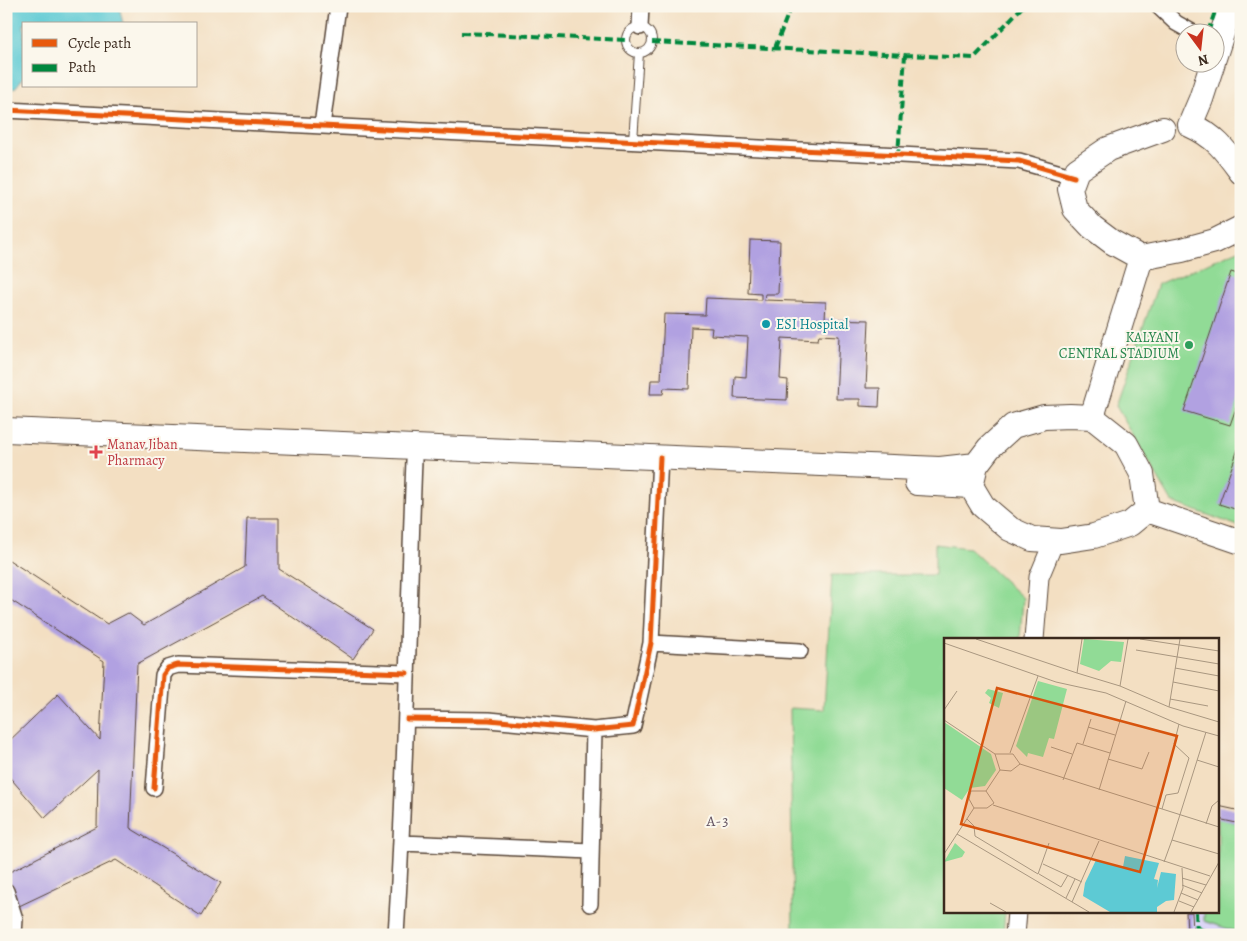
<svg xmlns="http://www.w3.org/2000/svg" width="1247" height="941" viewBox="0 0 1247 941" font-family="Alegreya,serif">
	<rect width="100%" height="100%" fill="#fbf7ec"/>
	<filter id="ink" filterUnits="userSpaceOnUse"><feTurbulence type="fractalNoise" baseFrequency=".02" numOctaves="2"/><feDisplacementMap in="SourceGraphic" scale="10" xChannelSelector="R" yChannelSelector="G"/><feConvolveMatrix kernelMatrix="1 2 1 2 8 2 1 2 1" color-interpolation-filters="sRGB"/></filter>
	<filter id="wash" filterUnits="userSpaceOnUse"><feTurbulence type="fractalNoise" baseFrequency=".0096" numOctaves="4" result="noise"/><feDisplacementMap in="SourceGraphic" scale="20" xChannelSelector="R" yChannelSelector="G"/><feGaussianBlur stdDeviation="1.12" result="paint"/><feColorMatrix in="noise" values="0 0 0 0 0 0 0 0 0 0 0 0 0 0 0 0 0 1.4 0 .05"/><feComposite in="paint" operator="in"/></filter>
	<g filter="url(#wash)">
		<rect width="100%" height="100%" fill="#f3dfc2"/>
		<!-- built -->
		<path fill="#dcd6f6" d="M1218,806L1241,811V935H1187L1186,912H1218Z"/>
		<!-- green -->
		<path fill="#91db96" stroke="#66825a" d="M1241,249V527L1172,502L1116,406L1158,284Z
			M935,544L969,548L1023,598L1020,640H946V912H1005L1003,935H793L790,708L824,710L832,575H935Z
			M1218,818L1241,824V933L1204,921V912H1218Z"/>
		<!-- water -->
		<path fill="#5dcad4" stroke="#4c7a79" d="M6,6H119L123,24H24V77L15,88L6,92Z"/>
		<g id="blocks">
			<!-- building -->
			<path fill="#b1a1e1" d="M750,240L780,241L778,294H765L764,300L826,302L825,319L869,320L866,388H880L879,407L860,406V399H836L839,336L819,335L818,340L782,338L780,379L788,380L787,400L734,398L735,376L746,377L748,337L711,335L712,328L691,327L689,389L664,388L663,394H650L651,380H661L664,314L705,315L706,298L761,300V294L748,293Z
				M1231,272L1241,275V394L1230,425L1184,411Z
				M1238,449L1241,450V511L1219,504Z
				M247,518H279V569L373,629L353,659L262,596L137,664L130,828L221,883L201,916L116,860L17,907L6,885V874L97,827L98,769L45,818L6,773V744L58,694L100,740L104,661L6,597V558L107,624L128,613L144,625L245,567Z
				M1218,806L1241,811V824L1218,819Z
				M1186,912H1192L1193,932H1187Z"/>
		</g>
	</g>
	<g filter="url(#ink)">
		<use href="#blocks" fill-opacity="0" stroke="#574537" stroke-width="1"/>
		<g fill="none" stroke-linecap="round" stroke-linejoin="round">
			<defs>
				<path id="service" d="M626 40a13 13 0 1 1 26 0a13 13 0 1 1-26 0Z
					M633,141L639,53"/>
				<path id="minor" d="M1158,6L1176,23L1192,32
					M640,27L641,6
					M6,110L1019,161L1074,177
					M322,126L338,6
					M651,643L800,651
					M407,719L489,720L594,730L633,726L651,643L660,457
					M154,788L163,675L168,668L178,665L407,673
					M402,843L591,851
					M6,891L15,919L14,935
					M590,904L594,730
					M396,935C406,777 408,618 414,460"/>
				<path id="tertiary" d="M1034,640L1039,577L1054,541
					M1015,935L1017,912"/>
				<path id="primary" d="M1214,58L1231,6
					M1213,62L1201,99L1190,125C1215,136 1225,150 1241,172
					M1163,129L1108,149L1077,170L1070,189L1075,209L1092,227L1112,242L1141,258L1182,250L1215,241L1241,228
					M1070,416L1092,417L1126,444L1142,474L1147,510L1130,524L1094,536L1061,541L1032,539L1010,529L983,506L971,486L976,465L989,448L1013,426L1044,417Z
					M1092,417L1141,258
					M6,430L940,469L976,465
					M917,483L971,486
					M1147,510L1241,542"/>
			</defs>
			<!-- service casing -->
			<use href="#service" stroke="#574537" stroke-width="10"/>
			<!-- minor casing -->
			<use href="#minor" stroke="#574537" stroke-width="18"/>
			<!-- tertiary casing -->
			<use href="#tertiary" stroke="#574537" stroke-width="21"/>
			<!-- primary casing -->
			<use href="#primary" stroke="#574537" stroke-width="26"/>
			<!-- service -->
			<use href="#service" stroke="#fff" stroke-width="8"/>
			<!-- minor -->
			<use href="#minor" stroke="#fff" stroke-width="15"/>
			<!-- tertiary -->
			<use href="#tertiary" stroke="#fff" stroke-width="19"/>
			<!-- primary -->
			<use href="#primary" stroke="#fff" stroke-width="24"/>
			<!-- quiet -->
			<path stroke="#00873e" stroke-width="4" stroke-dasharray="8 4" stroke-linecap="butt" d="M1208,32L1217,6
				M461,33L626,40
				M652,42L905,55L898,155
				M775,48L791,6
				M905,55L974,58L1023,6
				M1196,912L1197,935
				M1197,928L1216,935"/>
			<defs>
				<path id="cycleway" d="M6,110L1019,161L1074,177
					M407,719L489,720L594,730L633,726L651,643L660,457
					M154,788L163,675L168,668L178,665L407,673"/>
			</defs>
			<!-- cycleway casing -->
			<use href="#cycleway" stroke="#fbf7ec" stroke-width="8"/>
			<!-- cycleway -->
			<use href="#cycleway" stroke="#e8590c" stroke-width="5"/>
		</g>
	</g>
	<!-- markers -->
	<circle fill="#0f9aa8" stroke="#fbf7ec" stroke-width="2" cx="766" cy="324" r="5"/>
	<circle fill="#2e9e5b" stroke="#fbf7ec" stroke-width="2" cx="1189" cy="345" r="5"/>
	<path fill="#e0444e" stroke="#fbf7ec" stroke-width="2" d="M93.5 444.5h5v5h5v5h-5v5h-5v-5h-5v-5h5z"/>
	<g text-anchor="middle" stroke-width="4" stroke-linejoin="round" paint-order="stroke">
		<!-- culture labels -->
		<g font-size="14" fill="#0d838f" stroke="#fbf7ec" text-anchor="start">
			<text x="776" y="329">ESI Hospital</text>
		</g>
		<!-- leisure labels -->
		<g font-size="14" fill="#27864d" stroke="#fbf7ec" text-anchor="end">
			<text x="1179" y="342">KALYANI<tspan x="1179" dy="16">CENTRAL STADIUM</tspan></text>
		</g>
		<!-- health labels -->
		<g font-size="14" fill="#be3a42" stroke="#fbf7ec" text-anchor="start">
			<text x="107" y="449">Manav Jiban<tspan x="107" dy="16">Pharmacy</tspan></text>
		</g>
		<!-- neighbourhood labels -->
		<g font-size="15" letter-spacing="1" fill="#645462" stroke="#fbf7ec">
			<text x="718" y="826">A-3</text>
		</g>
	</g>
	<!-- overview -->
	<g transform="translate(944 638)">
		<rect width="275" height="275" fill="#f3dfc2"/>
		<path d="M140,1L180,4L177,24L167,23L155,33L136,26ZM94,43L123,51L110,101L105,100L99,119L84,115L83,119L72,108ZM44,51L59,55L55,70L45,65L47,60L41,55ZM0,84L47,116L52,132L41,148L26,150L18,162L0,150ZM11,205L21,214L18,219L0,224Z" fill="#91db96"/>
		<path d="M181,218L215,225L210,241L214,242L213,250L217,234L232,236L230,262L222,263L213,269V274H166L139,258L141,245L152,222L179,229Z" fill="#5dcad4"/>
		<path fill="none" stroke="#a99780" stroke-width="1" d="M32,1L133,35M138,1L133,35L176,48L225,69L275,84M196,1L275,13M0,5L112,44L162,55L239,88L275,98M192,12L275,26M231,30L275,38M229,44L275,53M176,48L184,1M226,61L264,68M225,69L236,1M0,72L13,53M0,82L51,116H69L76,126L275,189M144,89L171,97M139,106L147,81M107,109L128,116M66,115L94,38M51,116L56,132L67,133L76,126M164,121L198,131L205,114M253,122L275,129M119,142L133,105L166,115M155,152L182,63M27,153H42L50,165L43,170H30L25,161ZM42,153L56,132M49,167L266,238M218,171L222,157L234,155L245,120L230,106L235,86M23,181L30,188L31,198L94,236L105,205M262,186L268,168L275,162M13,196L145,274M228,202L262,94M0,216L30,170M220,224L228,202L275,216M99,226L138,244M95,236L117,249L124,237M238,240L262,247M238,247L258,255M237,255L254,262M122,260L131,241M235,263L250,269M128,264L155,203M46,265L62,274M230,274L239,250L238,230M247,274L275,224"/>
		<path fill="#d7540e" fill-opacity="0.15" stroke="#d7540e" stroke-width="2.5" d="M53,50L233,98L196,234L17,186Z"/>
		<rect width="275" height="275" fill="none" stroke="#3b2a1e" stroke-width="2.5"/>
	</g>
	<!-- margin -->
	<rect width="1247" height="941" fill="none" stroke="#fbf7ec" stroke-width="25"/>
	<!-- legend -->
	<rect x="22" y="22" width="175" height="65" fill="#fbf7ec" stroke="#aea59a"/>
	<rect x="32" y="39" width="25" height="8" fill="#e8590c" stroke="#aea59a"/>
	<text x="68" y="48" font-size="15" fill="#3b2a1e">Cycle path</text>
	<rect x="32" y="64" width="25" height="8" fill="#00873e" stroke="#aea59a"/>
	<text x="68" y="72" font-size="15" fill="#3b2a1e">Path</text>
	<!-- north arrow -->
	<g transform="translate(1200 48) rotate(165)"><circle r="24" fill="#fbf7ec" stroke="#aea59a"/>
	<path d="M0-4L9 19L0 12L-9 19Z" fill="#c8321e"/>
	<text y="-8" font-size="14" font-weight="bold" text-anchor="middle" fill="#3b2a1e">N</text>
	</g>
</svg>
